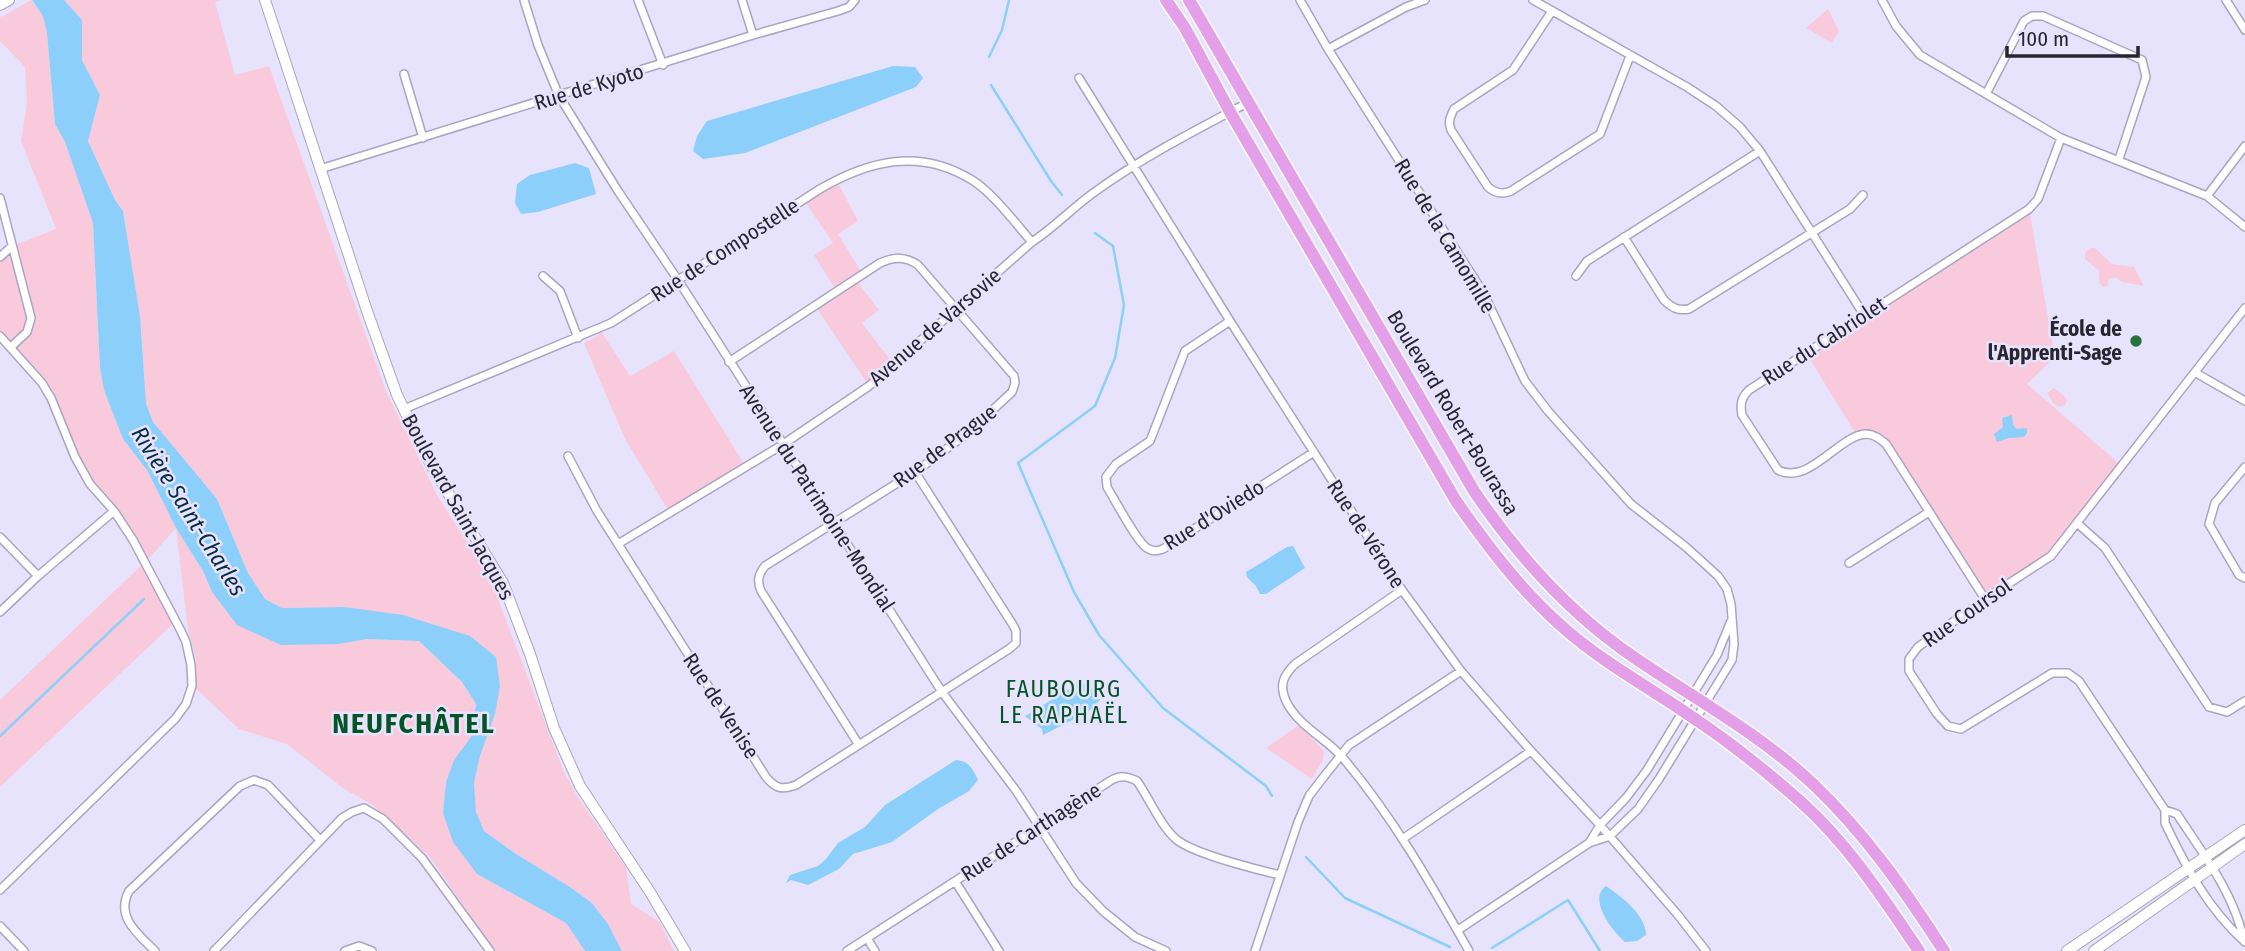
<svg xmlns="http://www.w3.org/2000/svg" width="2245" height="951" viewBox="0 0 2245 951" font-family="'Fira Sans Condensed',sans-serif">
	<rect width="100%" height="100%" fill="#e8e3fc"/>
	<!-- green -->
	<path fill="#f9cadc" d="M31,0L43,15L47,33L55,124L65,142L93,223L100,368L104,390L123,438L147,470L176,528L203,571L212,592L339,644L367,639L419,641L462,682L476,704L471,737L454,760L446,782L443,813L477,874L566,923L585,951H495L430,857L373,805L344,789L287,744L239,729L193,686L196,659L188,630L176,528L145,563L176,621L0,787V700L145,562L133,540L90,484L51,398L0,336V257L12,246L56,229L21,141L27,103L25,67L0,41V18Z
		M64,0H222L215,2L235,75L269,66L386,391L438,497L483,567L493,586L564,772L577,796L626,867L631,904L660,922L674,951H622L608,924L592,903L570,887L516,854L484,831L476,812L474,783L480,756L495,714L496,657L344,607L282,608L265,599L248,573L217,499L153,422L146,402L140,316L123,211L115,200L88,141L100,95L82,60V20Z
		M1828,9L1839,31L1832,43L1806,28Z
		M839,185L858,221L838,234L863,275L856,280L879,310L862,323L894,365L869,386L816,307L837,292L814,255L833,243L804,200Z
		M2029,209L2055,357L2027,384L2122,466L2051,556L1985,599L1877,436H1857L1806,353Z
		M2090,248H2095L2112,264L2134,267L2144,286L2122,282L2115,277L2108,280V286L2103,287L2099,282V271L2085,259V253Z
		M599,328L630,376L674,351L746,467L670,513L625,439L584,343L599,335Z
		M2054,388L2063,395L2067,400L2065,405L2059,407L2053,403L2047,393Z
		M1299,725L1324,751L1323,760L1312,779L1266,748Z"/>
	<!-- water -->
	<path fill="#8ccffb" d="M32,0H64L82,20V60L100,95L88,141L115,200L123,211L140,316L146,403L153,422L217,499L248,573L265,599L282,608L344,607L403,615L470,636L496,657L500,686L495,714L480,756L474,783L476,812L484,831L516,854L570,887L592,903L608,924L622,951H585L566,923L477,874L453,842L443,813L446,782L454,760L471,737L476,704L462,682L419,641L367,639L339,644L281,645L237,625L212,592L203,571L176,528L147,470L123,439L104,390L100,368L93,223L65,142L55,124L47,33L43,16Z
		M893,66L915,67L923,78L916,87L745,153L703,159L693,151L697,136L707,121Z
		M575,163L589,168L596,194L538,212L521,214L515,203L517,184L530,175Z
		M2012,415L2013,425L2017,429L2027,428V433L2024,437L2009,438L1997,442L1994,434L2003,427L2002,418Z
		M1293,546L1305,568L1266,594H1260L1256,586L1247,577L1246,572L1287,547Z
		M1081,682L1093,688L1100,700L1088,712L1043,735L1042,729L1025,716Z
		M956,760C969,761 973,769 978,780L969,791L938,809L892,842L853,854L839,869L808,885L791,880L786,883L790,875L818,866L826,859L838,843L865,827L885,805Z
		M1606,886C1622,897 1646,915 1646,935L1637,941L1625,942C1613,932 1587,899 1606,886Z"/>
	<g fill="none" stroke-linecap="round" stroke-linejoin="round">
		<!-- stream -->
		<path stroke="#8ccffb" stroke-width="2.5" d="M989,57L1002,30L1009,0
			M991,85L1051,181L1062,195
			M1095,233L1113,246L1124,305L1115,358L1095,406L1018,463L1074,592L1099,635L1163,708L1266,786L1272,796
			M0,736L144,599
			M1306,857L1345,898L1450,947
			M1492,948L1568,900L1600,951"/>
		<defs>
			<path id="street" d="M524,0L538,45L559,96L618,191L678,280L942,692L1017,792L1076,883L1103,911L1135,937L1166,951
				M638,0L663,65
				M742,0L753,35
				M1300,0L1328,49L1484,294L1525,381L1548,411L1631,504L1686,547L1718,576L1727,589L1731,604L1734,644L1732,660L1659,779L1638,809L1610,836L1589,843L1458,930
				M1533,0L1687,87L1716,106L1740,127L1760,151L1864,315
				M1882,0L1896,26L1920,55L2061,138L2207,196L2245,227
				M2226,0L2245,30
				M1552,11L1513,70L1454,109C1450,117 1448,122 1451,130L1488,187C1495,193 1502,195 1511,191L1600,134L1630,56
				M1328,49L1406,7L1425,0
				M404,74L423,138
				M1079,78L1230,321L1402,590L1461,671L1531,751L1600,825L1678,915L1706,951
				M1986,94L2024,21L2032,16H2043L2142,60L2146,77L2119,159
				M320,169L753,35L838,11L849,7L855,0
				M2207,196L2245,146
				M0,198L31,318L27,332L11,347
				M1624,237L1664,300C1672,308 1678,311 1689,309L1850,209L1863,195
				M0,257L12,246
				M543,276L560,291L578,338
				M1576,276L1587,261L1760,151
				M2245,308L2051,556L1985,599L1918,647L1909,659V671L1937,714L1948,726L1961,729L2052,673H2068L2079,681L2165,810V823C2186,867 2208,909 2245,942
				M1230,321L1185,351L1150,441L1116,464L1106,477L1107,487C1115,500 1137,542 1147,548C1153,552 1157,551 1163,549L1314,452
				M0,336L42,383L51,398L75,457L90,484L114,511L133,540L181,631L186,642L191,665L192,686L186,704L175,719L0,890
				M729,362L880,263C894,257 905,256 918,265L1014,376L1015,383L1012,392L968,433L915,472L765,566C758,575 757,581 761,591L859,745
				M2196,373L2245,401
				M404,409L611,323L820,189C870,160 920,148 972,180C992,192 1016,224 1032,242
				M568,456L597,511L618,544L766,777C776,789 782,790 796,785L1009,649L1016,643V631L1013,625L915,472
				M2245,467L2215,503L2209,524L2239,575L2245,578
				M2077,523L2105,548L2209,707L2227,712L2245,701
				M0,537L38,576
				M618,544L782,445L869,386L1032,242C1055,227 1073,207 1096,191C1143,157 1196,130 1247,103
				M1849,563L1929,512
				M1402,590L1295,664C1283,676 1279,685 1286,701C1298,726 1326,738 1343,758C1393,817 1431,884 1469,951
				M1985,599L1886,444C1880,439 1874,434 1866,434C1839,435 1809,486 1778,470L1742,415C1740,404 1741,398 1749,390L2029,209L2038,199L2061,138
				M0,612L38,576L114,511
				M2165,810L2177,814C2203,854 2234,893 2244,941
				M1404,838L1531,751
				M1589,843L1600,825L1626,798L1647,770L1717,655L1731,621
				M955,881L999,951
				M0,926L24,951
				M867,938L875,951
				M155,951C138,934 115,917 129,891L240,786L254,780L268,785L320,840
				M214,951L342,818L352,812L364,808L383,819L422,858L490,951
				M345,951L359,946L372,951
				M847,951L1110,781C1120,775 1127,776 1137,781C1149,798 1161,827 1177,840C1195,854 1255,869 1280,875
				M1255,951L1298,822L1309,796L1322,779L1349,745L1461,671"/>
			<path id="secondary" d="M265,0L367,311L397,395L431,465L503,583L530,654L554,728L580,786L650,892L685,951
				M0,5L9,0
				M2067,951L2245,830
				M2094,951L2245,844"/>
			<path id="highway" d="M1166,0L1185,28L1230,112L1456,501C1489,548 1522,592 1566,630C1604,663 1650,688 1692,717C1730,742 1767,772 1801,802C1849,845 1883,898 1919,951
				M1189,0L1474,491C1518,556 1570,614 1635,658C1695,699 1760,734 1813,784C1865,833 1906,892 1944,951"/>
		</defs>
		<!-- street casing -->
		<use href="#street" stroke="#aba4c1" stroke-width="10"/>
		<!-- secondary casing -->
		<use href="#secondary" stroke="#aba4c1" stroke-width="12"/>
		<!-- highway casing -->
		<use href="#highway" stroke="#fff" stroke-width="15"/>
		<!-- street -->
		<use href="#street" stroke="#fff" stroke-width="7"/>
		<!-- secondary -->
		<use href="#secondary" stroke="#fff" stroke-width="10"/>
		<!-- highway -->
		<use href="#highway" stroke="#e49fe9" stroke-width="12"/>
	</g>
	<!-- markers -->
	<circle fill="#257140" stroke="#e8e3fc" stroke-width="2.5" cx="2136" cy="341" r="7"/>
	<g text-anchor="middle" stroke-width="5" stroke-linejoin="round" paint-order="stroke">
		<!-- street labels -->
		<g font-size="21" fill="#272530" stroke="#e8e3fc">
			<text transform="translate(589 87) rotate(-17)" y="7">Rue de Kyoto</text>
			<text transform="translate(1445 236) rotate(59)" y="7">Rue de la Camomille</text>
			<text transform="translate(725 250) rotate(-33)" y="7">Rue de Compostelle</text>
			<text transform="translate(935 327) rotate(-41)" y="7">Avenue de Varsovie</text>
			<text transform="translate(1824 341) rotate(-33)" y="7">Rue du Cabriolet</text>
			<text transform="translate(1453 413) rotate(59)" y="7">Boulevard Robert-Bourassa</text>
			<text transform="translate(945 446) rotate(-37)" y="7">Rue de Prague</text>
			<text transform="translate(817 498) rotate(57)" y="7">Avenue du Patrimoine-Mondial</text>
			<text transform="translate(458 507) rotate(61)" y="7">Boulevard Saint-Jacques</text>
			<text transform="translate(1214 515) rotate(-32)" y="7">Rue d'Oviedo</text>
			<text transform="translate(1366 534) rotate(57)" y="7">Rue de Vérone</text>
			<text transform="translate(1967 613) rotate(-35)" y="7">Rue Coursol</text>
			<text transform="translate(721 706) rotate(57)" y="7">Rue de Venise</text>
			<text transform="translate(1031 832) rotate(-33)" y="7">Rue de Carthagène</text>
		</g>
		<!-- poi labels -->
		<g font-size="21" font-weight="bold" fill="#272530" stroke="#e8e3fc" text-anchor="end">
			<text x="2122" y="336">École de<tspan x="2122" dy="24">l'Apprenti-Sage</tspan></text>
		</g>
		<!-- water labels -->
		<g font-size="23" font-style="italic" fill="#052d42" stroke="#e8e3fc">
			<text transform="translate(189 511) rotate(58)" y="8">Rivière Saint-Charles</text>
		</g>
		<!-- neighbourhood labels -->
		<g font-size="23" letter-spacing="2" fill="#055428" stroke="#e8e3fc">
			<text x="1064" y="697">FAUBOURG<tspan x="1064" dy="26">LE RAPHAËL</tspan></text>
		</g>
		<!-- district labels -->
		<g font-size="28" font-weight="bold" letter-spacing="2" fill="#055428" stroke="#e8e3fc">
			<text x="414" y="733">NEUFCHÂTEL</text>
		</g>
	</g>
	<!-- scale -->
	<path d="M2007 46v10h131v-10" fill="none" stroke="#272530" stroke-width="3.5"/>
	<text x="2018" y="46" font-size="21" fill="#272530" stroke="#e8e3fc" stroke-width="5" paint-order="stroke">100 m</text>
</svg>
